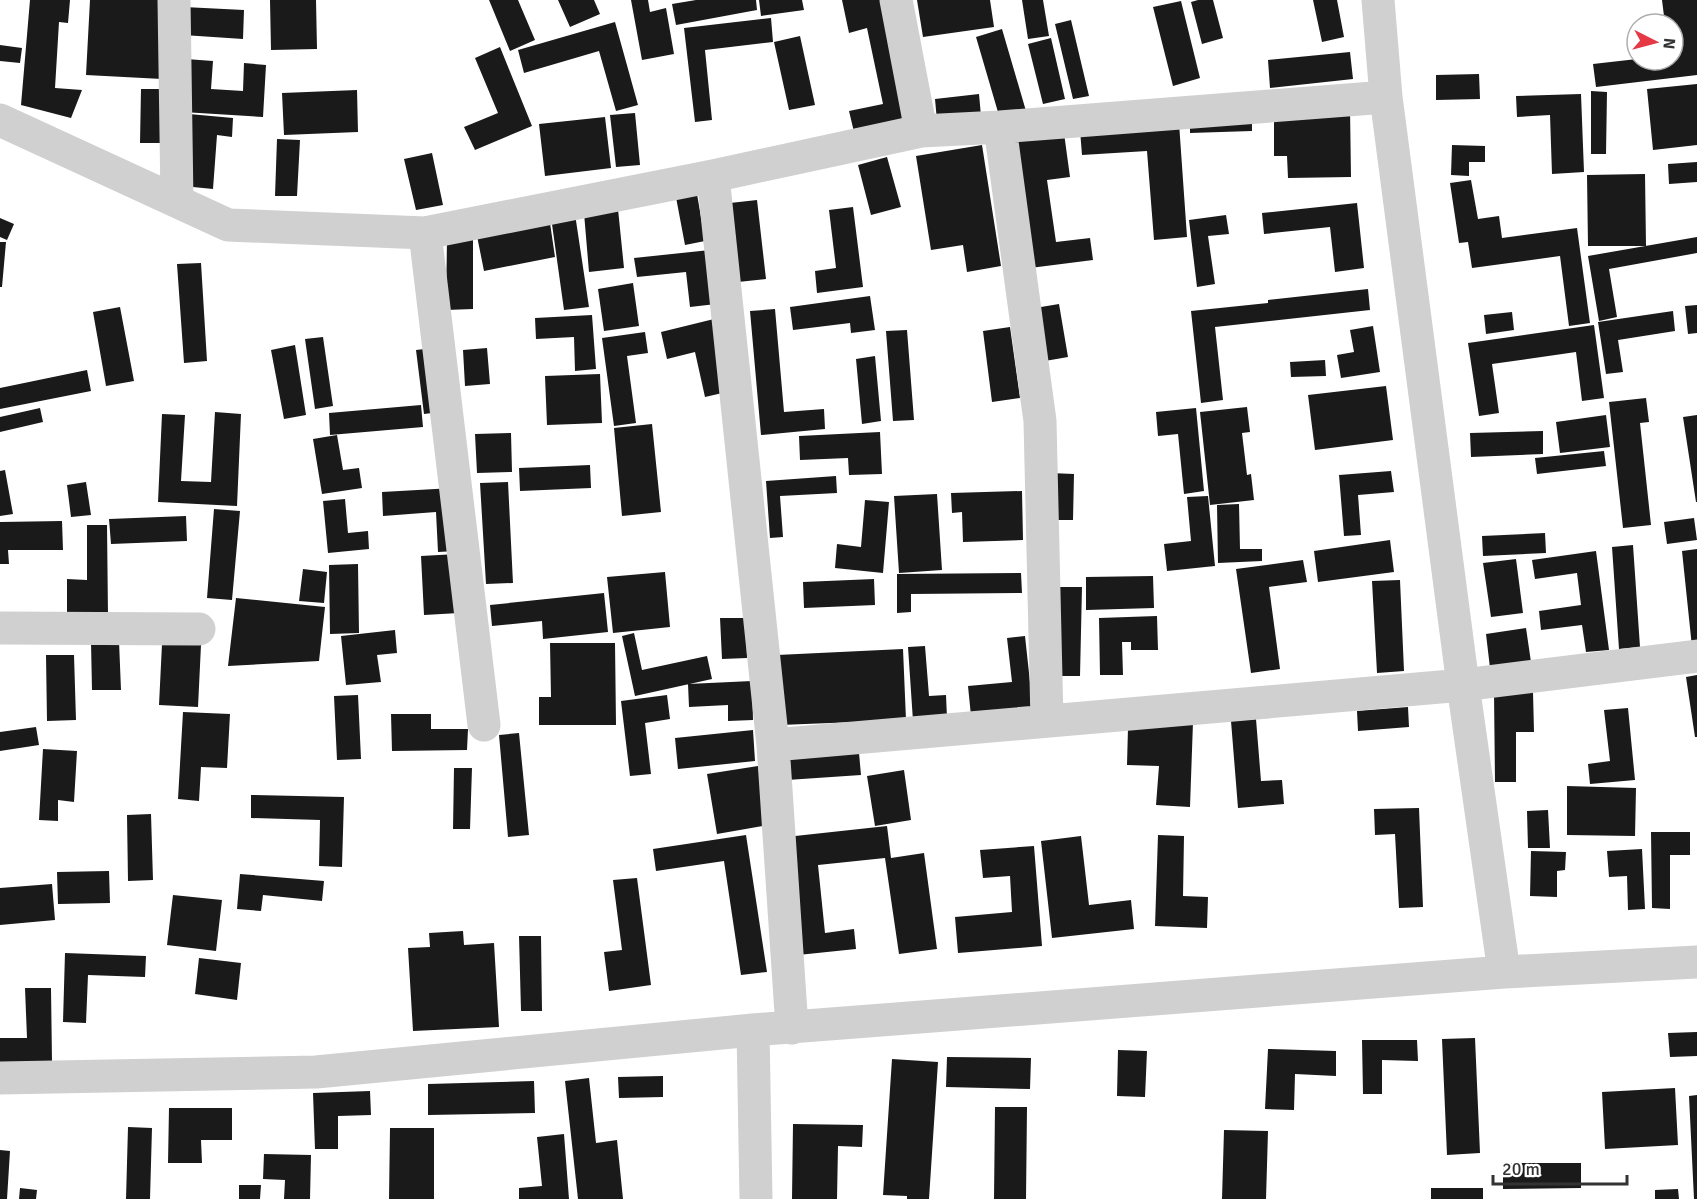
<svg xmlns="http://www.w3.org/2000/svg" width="1697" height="1199" viewBox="0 0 1697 1199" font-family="Signika,sans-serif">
	<rect width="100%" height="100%" fill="#fff"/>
	<!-- building -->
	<path fill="#1a1a1a" d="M30,0H70L68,23L59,22L55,88L82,90L71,118L21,105Z
		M90,0H167L162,79L86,75Z
		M270,0H316L317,49L271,50Z
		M489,0H518L535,40L510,51Z
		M558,0H594L600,14L570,27Z
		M631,0H648L650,12L666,8L674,54L642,60Z
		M696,0H756L757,10L676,25L672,4Z
		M759,0H802L804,10L761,16Z
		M842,0H885L910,119L854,132L849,111L883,104L867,28L849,33Z
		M917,0H990L994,27L923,37Z
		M1022,0H1043L1049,36L1028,39Z
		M1198,0H1213L1223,38L1202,44L1191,2Z
		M1313,0H1337L1344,37L1322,42Z
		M1662,0H1697V75L1596,87L1593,64L1637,59L1673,60V24H1665Z
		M1181,1L1200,78L1173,86L1153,7Z
		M184,7L244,10L243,39L183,35Z
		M771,18L773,42L705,50L712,120L695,122L684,28Z
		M1071,20L1089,96L1073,99L1055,24Z
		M615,22L638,105L616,111L599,51L524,73L518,50Z
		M1002,29L1026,111L1000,119L976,37Z
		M800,36L815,105L789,110L774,42Z
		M1051,38L1065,99L1043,104L1028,44Z
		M0,45L22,48L20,63L0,61Z
		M500,47L532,126L475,150L464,127L498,113L475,58Z
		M1350,52L1353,79L1270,88L1268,60Z
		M186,59L213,61L211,89L243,91L244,63L266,65L263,117L183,112Z
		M1479,74L1480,99L1436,100V75Z
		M1697,84V145L1653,150L1647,89Z
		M141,89H166L165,143H140Z
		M357,90L358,132L284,135L282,93Z
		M1591,91L1607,92L1606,154H1591Z
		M979,94L981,116L937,121L935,99Z
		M1581,94L1584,172L1552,174L1550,115L1517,117L1516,96Z
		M1350,108L1351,177L1288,178L1287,156H1274V110Z
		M635,113L640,165L616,167L610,115Z
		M189,114L233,118L232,137L217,135L213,189L183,186Z
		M1252,116V131L1190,133V117Z
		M605,117L611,168L545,176L539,124Z
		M1179,123L1187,237L1154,240L1147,151L1082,155L1080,130Z
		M1064,133L1070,177L1047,180L1056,242L1090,238L1093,260L1030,268L1014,140Z
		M277,139L300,140L297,196H275Z
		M982,145L1001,266L967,272L963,245L931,250L916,156Z
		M1452,145L1485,146V162H1469V176L1451,175Z
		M432,153L443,205L416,210L404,159Z
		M887,157L901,207L871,215L858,165Z
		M1697,162V182L1669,184L1668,164Z
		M1645,174L1646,246H1588L1587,175Z
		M1471,180L1478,219L1499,216L1502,238L1577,228L1590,323L1569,326L1560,256L1472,268L1468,242L1459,243L1450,183Z
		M696,188L705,241L685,245L675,192Z
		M757,200L766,279L738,282L730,203Z
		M1357,203L1364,268L1335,272L1330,227L1264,234L1262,213Z
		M853,207L863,287L817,293L815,271L836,268L829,210Z
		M618,209L624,268L589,272L584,213Z
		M575,214L589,307L564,310L551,217Z
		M1226,215L1229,234L1208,236L1215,284L1197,287L1189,220Z
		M0,218L14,224L7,240L0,237Z
		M550,223L555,257L484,271L477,236Z
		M1697,237V253L1609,269L1617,317L1599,321L1588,256Z
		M447,238H473V309L446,310Z
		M0,242H6L2,287H0Z
		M710,250L716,304L690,307L686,272L637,277L634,258Z
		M201,263L207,361L184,363L177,264Z
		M633,283L639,326L604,331L598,289Z
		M1368,289L1370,310L1215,327L1223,400L1201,403L1191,311L1268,303V300Z
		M870,296L875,330L851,333L850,323L793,330L790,307Z
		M1059,304L1068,357L1045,361L1035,308Z
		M1697,305V333L1688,334L1685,306Z
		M120,307L134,381L106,386L93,312Z
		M775,309L784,412L824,409L825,429L761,435L750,311Z
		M1673,311L1675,331L1618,340L1623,372L1606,374L1598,322Z
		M1512,312L1514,330L1486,334L1484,315Z
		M592,315L596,369L575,371L574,337L536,339L535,318Z
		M714,319L731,391L705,397L695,352L667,359L661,332Z
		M1594,325L1604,398L1582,401L1576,352L1492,364L1499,413L1479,416L1468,343Z
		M1373,326L1380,372L1341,378L1337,355L1354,352L1350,330Z
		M1010,327L1020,398L992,402L983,331Z
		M907,330L914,420L893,421L886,331Z
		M645,332L648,353L627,356L636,423L614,426L602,338Z
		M323,337L333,406L315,409L305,339Z
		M295,345L306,415L284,419L271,350Z
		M433,348L440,412L424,414L416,350Z
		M487,348L490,384L465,386L463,350Z
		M875,356L881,421L862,424L856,359Z
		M1325,360L1326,376L1291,377L1290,362Z
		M87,370L91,391L0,409V388Z
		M600,374L602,423L547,425L545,376Z
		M1386,386L1393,440L1315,450L1308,395Z
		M1646,398L1649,422L1640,423L1651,525L1623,528L1609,402Z
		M421,405L423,427L330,435L329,413Z
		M1247,407L1250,432L1242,433L1247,475L1251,474L1254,500L1210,505L1200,412Z
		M40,408L43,422L0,432V417Z
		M1196,408L1204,491L1184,494L1178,434L1158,436L1156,412Z
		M215,412L241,414L237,506L158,502L162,414L185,415L181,481L211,482Z
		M1606,415L1610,447L1560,453L1556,422Z
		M1697,415V502H1696L1683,417Z
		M652,424L661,512L622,516L614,428Z
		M1543,431V454L1471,457L1470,433Z
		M880,432L882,474L849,475L848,458L800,460L799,436Z
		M511,433L512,472L477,473L475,434Z
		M337,435L343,470L359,468L362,488L322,494L313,439Z
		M1604,451L1606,466L1537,474L1535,458Z
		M590,465L591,488L520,491L519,468Z
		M5,470L13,514L0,516V471Z
		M1391,471L1394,492L1358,495L1361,535L1344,536L1339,475Z
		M1050,473L1074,474L1073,520H1049Z
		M836,476L837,493L780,496L783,537L770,538L766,481Z
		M86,482L91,515L71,517L67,485Z
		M508,482L513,583L486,584L480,483Z
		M453,488L456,551L438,552L436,512L383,516L382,492Z
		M1022,491L1023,540L963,542L962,512L952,513L951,493Z
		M937,494L942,570L899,573L894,496Z
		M1208,496L1215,566L1167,571L1164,544L1191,541L1187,497Z
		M345,499L348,533L368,531L369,549L328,553L323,501Z
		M865,500L889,502L883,573L835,568L837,544L861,547Z
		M1239,504L1240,549H1262V561L1218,563L1217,505Z
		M214,509L240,511L232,600L207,598Z
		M186,516L187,541L111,544L109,519Z
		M1694,518L1697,540L1667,544L1664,522Z
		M62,521L63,550H8L9,564H0V522Z
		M87,525H107L108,616H67V579L87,580Z
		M1545,533L1546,553L1483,556L1482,536Z
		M1390,540L1394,572L1318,582L1314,551Z
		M1633,545L1640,647L1619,649L1612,547Z
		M1697,549V647H1692L1682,551Z
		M1596,551L1609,650L1586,652L1582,625L1541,630L1539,611L1581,605L1577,573L1535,579L1532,560Z
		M457,554L459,613L424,615L421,556Z
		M1516,559L1523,613L1491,617L1483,563Z
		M1303,560L1307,582L1269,587L1280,669L1251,673L1236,569Z
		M358,564L359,633L330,634L329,565Z
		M303,569L327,572L324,603L299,601Z
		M665,572L670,627L613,633L607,577Z
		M1021,573L1022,593L911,594V612L897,613V574Z
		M1153,576L1154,608L1086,610V577Z
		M874,579L875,605L804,608L803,582Z
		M1400,580L1404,671L1377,673L1372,581Z
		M1051,587H1082L1080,676H1050Z
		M604,593L608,632L543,639L542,621L492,626L490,605Z
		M236,598L325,607L319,661L228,666Z
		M1157,616L1158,650H1131V642H1122L1123,675H1100L1099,618Z
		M720,618H746L747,658L722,659Z
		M1526,628L1531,662L1490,668L1486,634Z
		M395,630L397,653L377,655L381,682L346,685L341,636Z
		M634,633L642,670L707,656L712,679L635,696L622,636Z
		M1025,636L1033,710L971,716L968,686L1012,682L1007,638Z
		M119,641L121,690H92L91,642Z
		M550,643H615L616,725H539V697H551Z
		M162,644L201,645L198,707L159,705Z
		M925,646L929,696L946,695L947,718L913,721L908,647Z
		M903,649L906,720L780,725L777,655Z
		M46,655H74L76,720L47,721Z
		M1697,675V737H1695L1686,677Z
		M752,681L753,720L728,721V705L689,707L688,684Z
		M1533,692L1534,732H1516V782H1495L1494,693Z
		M358,695L361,759L337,760L334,696Z
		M667,695L670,719L645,723L651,774L630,776L621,701Z
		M1408,707L1409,727L1358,731L1357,711Z
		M1628,708L1635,780L1590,784L1588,764L1610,761L1604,710Z
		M183,712L230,714L227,768L201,767L199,801L178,799Z
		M391,714H431V729H468L467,750L392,751Z
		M1256,719L1261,781L1282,780L1284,804L1238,808L1231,721Z
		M1193,722L1190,807L1156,805L1159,766L1127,765L1128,728Z
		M36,727L39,745L0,751V732Z
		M753,730L755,761L678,769L675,738Z
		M519,733L529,835L508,837L499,735Z
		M43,749L77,751L74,802L58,800V821L39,820Z
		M859,753L861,775L787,780L786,757Z
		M758,766L768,825L717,834L707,774Z
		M454,768H472L470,829H453Z
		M904,770L911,820L875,826L867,776Z
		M1567,786L1636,788L1635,836L1567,835Z
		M251,795L344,797L342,867L319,866L320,820L251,818Z
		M1419,808L1423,907L1399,908L1395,834L1375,835L1374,809Z
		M1548,810L1550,848H1528L1527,811Z
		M151,814L153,880L128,881L127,815Z
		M887,826L891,858L924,853L937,949L899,954L885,858L818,865L825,933L854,929L856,949L798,955L786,837Z
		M1651,832H1690V855H1670V909L1652,908Z
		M746,835L767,972L741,975L724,861L656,871L653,849Z
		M1158,835L1184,836L1183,896L1208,897L1207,928L1155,926Z
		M1081,836L1089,905L1131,900L1134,929L1052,938L1041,841Z
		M1034,846L1042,946L958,953L955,917L1012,912L1010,876L983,878L980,850Z
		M1642,849L1645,909L1628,910L1627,876L1609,877L1607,851Z
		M1531,851L1566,852L1565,870L1557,871V897L1530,896Z
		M109,871L110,903L58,904L57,872Z
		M240,874L324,881L322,901L263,895L261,911L237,909Z
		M637,878L651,985L609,991L604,952L622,950L613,880Z
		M52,884L55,920L0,925V888Z
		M173,895L222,900L216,951L167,945Z
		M463,931L464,945L494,943L499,1027L413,1031L408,948L430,947L429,933Z
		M519,936H541L542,1011H521Z
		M65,953L146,956L145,977L88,975L86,1023L63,1022Z
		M199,958L241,963L237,1000L195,994Z
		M25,988H51L52,1061L0,1063V1038H27Z
		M1697,1032V1056L1670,1057L1668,1033Z
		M1475,1038L1480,1153L1447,1155L1442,1039Z
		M1362,1040H1417L1418,1061L1382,1060V1094H1363Z
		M1268,1049L1336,1051V1076L1295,1074L1294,1110L1265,1109Z
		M1118,1050L1147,1051L1145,1097L1117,1096Z
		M947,1057L1031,1058L1030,1089L946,1087Z
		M892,1059L938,1062L929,1199H907V1196L883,1195Z
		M663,1076V1097L619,1098L618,1077Z
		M589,1078L596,1143L617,1140L623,1199H578L565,1081Z
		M534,1081L535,1113L428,1115V1084Z
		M1675,1088L1678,1145L1605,1149L1602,1092Z
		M370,1091L371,1115L338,1116V1149H315L313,1093Z
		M1697,1095V1199H1694L1689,1096Z
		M995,1107H1027L1026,1199H994Z
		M169,1108H232V1140H201L202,1163H168Z
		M793,1124L863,1125L862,1147L838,1146L837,1199H792Z
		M128,1127L152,1128L150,1199H126Z
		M390,1128H434V1199H389Z
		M1224,1130L1268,1131L1266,1199H1222Z
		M564,1134L569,1199H519V1188L542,1186L537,1137Z
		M0,1150L10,1151L7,1199H0Z
		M264,1154L311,1155L310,1199H284L285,1180L263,1179Z
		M1503,1163H1581V1188L1503,1189Z
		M239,1185H261L260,1199H239Z
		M20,1188L37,1190L36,1199H19Z
		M1431,1188H1483V1199H1431Z
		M1678,1189L1679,1199H1655V1190Z"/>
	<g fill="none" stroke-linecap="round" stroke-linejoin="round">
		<!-- street -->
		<path stroke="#d0d0d0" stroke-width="33" d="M174,0L177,201
			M896,0L921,131
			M1378,0L1386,97L1463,685L1504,972
			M0,120L228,225L425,233L713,176L921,131L1000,127L1386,97
			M1000,127L1040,421L1047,721
			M713,176L773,745L1463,685L1697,656
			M425,233L484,725
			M0,628L199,629
			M773,745L792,1028
			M753,1030L756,1199
			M0,1078L316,1072L753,1030L1504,972L1697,962"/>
	</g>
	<!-- north arrow -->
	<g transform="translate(1655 42) rotate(96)"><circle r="28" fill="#ffffff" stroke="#adadad" stroke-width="1.5"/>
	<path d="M0-4.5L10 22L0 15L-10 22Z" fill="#e63946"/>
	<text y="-9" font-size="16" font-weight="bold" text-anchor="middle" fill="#333333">N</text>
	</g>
	<!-- scale -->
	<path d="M1493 1175v9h134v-9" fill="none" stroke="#333333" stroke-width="3"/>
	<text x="1502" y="1175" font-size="18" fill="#333333" stroke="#ffffff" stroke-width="4.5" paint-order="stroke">20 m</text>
</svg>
